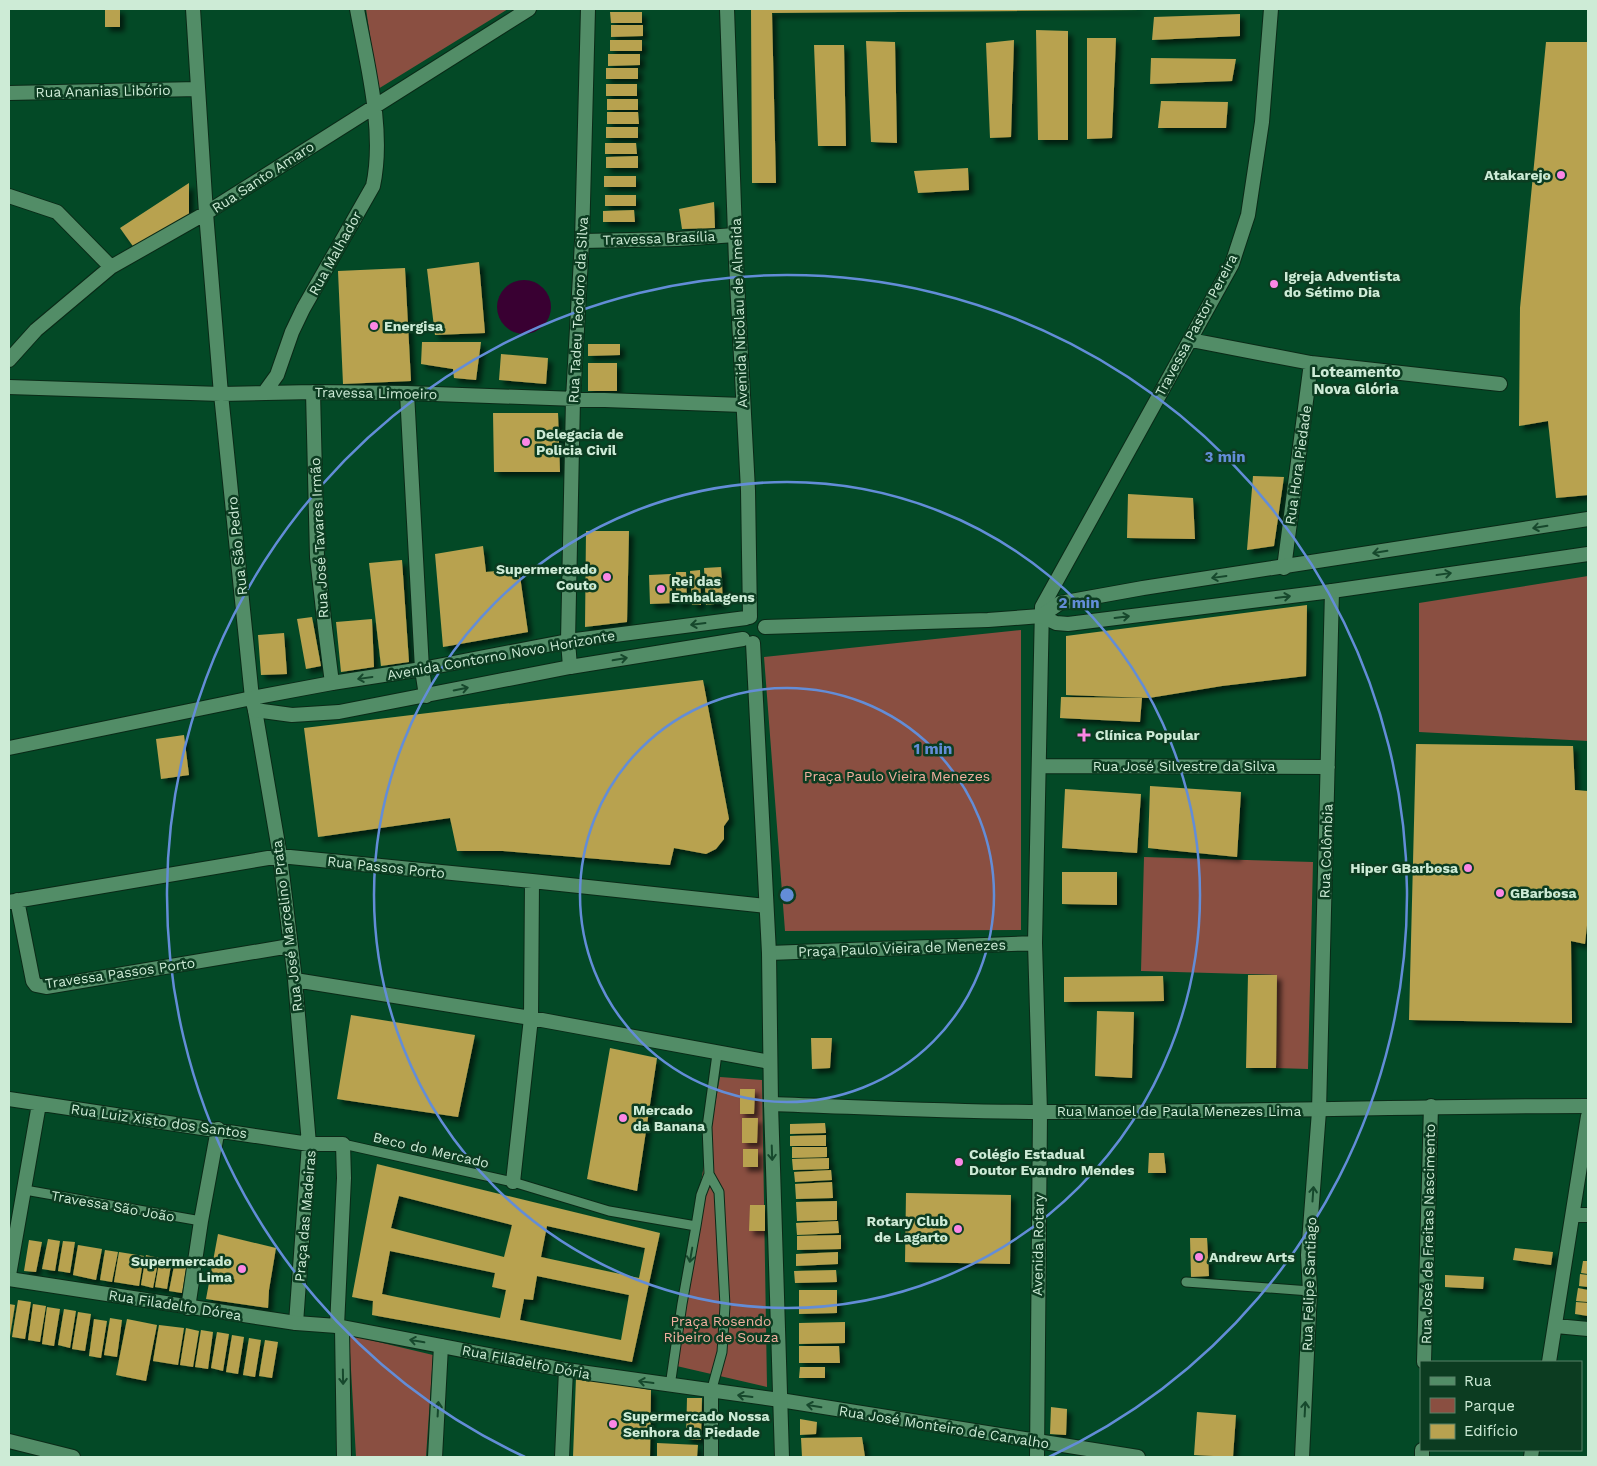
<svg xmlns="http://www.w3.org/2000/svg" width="1597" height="1466" viewBox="0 0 1597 1466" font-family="'Work Sans',sans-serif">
	<defs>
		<filter id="shadow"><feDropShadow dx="4.5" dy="4.5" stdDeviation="2.5" flood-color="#0009"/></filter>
	</defs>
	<rect width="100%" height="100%" fill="#034926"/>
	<!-- green -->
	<path fill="#8a4f41" d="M366,9H508L378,89Z
		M1588,576V741L1419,732V603Z
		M1021,630V930L785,931L764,657Z
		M1144,857L1313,862L1308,1069L1276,1068L1277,975L1141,971Z
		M720,1077L762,1080L767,1387L668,1364Z
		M349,1335L433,1355L426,1457H356Z"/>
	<!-- water -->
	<path fill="#390032" d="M497 307a27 27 0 1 1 54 0a27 27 0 1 1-54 0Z"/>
	<!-- building -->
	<path fill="#b8a250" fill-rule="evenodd" filter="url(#shadow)" d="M105,9H120V27H105Z
		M751,9H1138V10L772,13L776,183H752Z
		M610,12H642V23H611Z
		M1240,14V36L1152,40L1154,17Z
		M611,25H643V36L611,37Z
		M1036,30L1068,31V140H1038Z
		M1087,38H1116L1112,138L1087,139Z
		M610,40H642V51H610Z
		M1014,40L1011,137L990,138L986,43Z
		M866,41L895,42L897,143L871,142Z
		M1546,42H1588V495L1556,498L1548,421L1519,426L1520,308Z
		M814,45H844L846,146H818Z
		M608,54H640V65L608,66Z
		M1151,58L1236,59L1232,81L1150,84Z
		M606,68H638V79H606Z
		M606,84H637V96H606Z
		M607,99H638V110H607Z
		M1161,101L1228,102L1226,128H1158Z
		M607,112H638L639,124H607Z
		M606,127H638V138H606Z
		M605,143H636L637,154H605Z
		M638,156V168H606V157Z
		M968,168L969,190L918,193L914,171Z
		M604,176H636V187H604Z
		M189,183V215L135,249L120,228Z
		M605,195H636V206H605Z
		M714,202L715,228L682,229L679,209Z
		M634,210L635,222H603V211Z
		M479,262L485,333L435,335L427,269Z
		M405,268L411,381L343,384L338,271Z
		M422,342H481L476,380L454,378L453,369L421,364Z
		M588,344H620V355L588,356Z
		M501,354L548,358L546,384L499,380Z
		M588,363H617V391H588Z
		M493,413H558L560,472H494Z
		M1253,476L1284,477L1274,546L1247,550Z
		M1128,494L1193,498L1195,539L1127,538Z
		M586,531H629L627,622L585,627Z
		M483,546L486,572L519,569L528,632L443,647L435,554Z
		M402,560L409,662L381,666L369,563Z
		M721,567L723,603L706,605L704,568Z
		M700,570L701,605H692L690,571Z
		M676,572H686L687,603L676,604Z
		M671,574L673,603L650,604L649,575Z
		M1307,605L1306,676L1222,686L1149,698L1066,695V636Z
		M312,617L321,666L306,669L297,619Z
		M372,619L374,667L341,672L336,622Z
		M284,633L287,674L261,675L258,635Z
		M703,680L729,819L724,826V839L716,849L706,854L674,848L670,865L503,851H457L450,818L318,837L304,728Z
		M1061,697L1142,698L1140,722L1060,718Z
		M184,735L189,775L161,779L156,739Z
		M1416,744L1573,746L1575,790L1588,791V916L1585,944L1571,941L1572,1023L1409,1020Z
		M1150,786L1241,792L1237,857L1148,848Z
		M1065,789L1141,794L1137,853L1062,848Z
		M1062,872H1117V905L1062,904Z
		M1248,975H1277L1276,1068H1246Z
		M1163,976L1164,1001L1064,1002V977Z
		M1097,1011L1134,1012L1132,1078L1095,1076Z
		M351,1015L475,1035L458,1117L337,1099Z
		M811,1038H832L830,1068L812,1069Z
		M610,1048L657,1058L637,1191L587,1179Z
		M740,1089H755L754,1114H740Z
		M742,1118H758L757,1143H742Z
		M825,1123L826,1133L790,1134V1124Z
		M826,1135V1146H790V1136Z
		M792,1147H827V1157L792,1158Z
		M743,1149H758V1167H743Z
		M1149,1153H1164L1166,1173H1148Z
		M829,1158V1169L793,1170L792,1159Z
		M377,1164L660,1233L632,1362L372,1315L373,1301L352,1297ZM399,1196L512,1225L504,1257L391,1228ZM547,1226L645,1248L639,1278L541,1257ZM390,1251L495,1273L492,1287L506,1290L500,1318L382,1294ZM537,1276L629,1295L621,1340L520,1320L524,1299L533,1300Z
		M831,1170L832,1180L795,1182L794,1172Z
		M832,1182L833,1198L796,1199L795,1184Z
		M906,1193L1011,1195L1010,1264L905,1262Z
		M837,1201V1220L797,1221L796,1202Z
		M750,1205H765V1231H749Z
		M838,1221L839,1233L797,1235L796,1223Z
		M218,1234L276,1248L269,1290L268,1308L206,1299Z
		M841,1235V1249L797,1250V1236Z
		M1190,1238H1207L1209,1276L1191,1277Z
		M48,1239L60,1241L55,1271L42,1269Z
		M29,1240L42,1242L36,1272L24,1271Z
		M63,1241L75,1242L70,1273L58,1271Z
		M78,1245L102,1249L96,1280L73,1275Z
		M1515,1248L1553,1252L1551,1265L1513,1260Z
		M105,1250L118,1252L112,1282L100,1280Z
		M119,1252L144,1256L139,1286L114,1282Z
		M838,1252V1264L796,1266V1254Z
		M146,1255L159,1258L153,1288L141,1285Z
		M160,1257L172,1259L167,1289L155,1287Z
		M175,1261L187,1263L182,1293L169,1291Z
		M1583,1261H1588V1274L1581,1273Z
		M836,1270L837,1282L795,1283L794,1271Z
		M1580,1274L1588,1275V1287L1579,1286Z
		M1445,1275L1484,1277L1483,1289L1445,1287Z
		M1578,1288L1588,1290V1302L1576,1301Z
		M799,1290H837V1313L799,1314Z
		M18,1300L31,1302L25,1339L12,1337Z
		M1576,1302L1588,1303V1316L1575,1314Z
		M9,1304L15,1305L10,1336H9Z
		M33,1304L46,1306L40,1342L28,1340Z
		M47,1307L60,1309L54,1346L42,1344Z
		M64,1309L76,1311L70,1348L58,1345Z
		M78,1312L91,1314L85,1351L72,1349Z
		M110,1318L122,1320L117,1357L104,1355Z
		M94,1319L107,1321L101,1358L89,1356Z
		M127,1319L157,1325L146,1381L116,1375Z
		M845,1322V1343L799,1344V1323Z
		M159,1325L184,1328L178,1365L153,1361Z
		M186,1328L199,1331L193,1367L180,1365Z
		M201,1330L213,1332L208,1369L195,1367Z
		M217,1332L229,1334L223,1371L211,1368Z
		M232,1335L244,1337L238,1374L226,1372Z
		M249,1338L261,1340L255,1377L243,1375Z
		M265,1340L278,1342L272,1378L259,1376Z
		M799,1346H839L840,1363H799Z
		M800,1367H825V1378H799Z
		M576,1377L651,1390L650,1457H573Z
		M687,1398H702L701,1440L686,1439Z
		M1051,1407L1067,1409L1066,1435L1050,1434Z
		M1197,1412L1236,1415L1233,1457L1194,1455Z
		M800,1419L817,1422L816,1434L800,1435Z
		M862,1437L865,1457H802L801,1438Z
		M657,1443L698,1445L697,1457H657Z"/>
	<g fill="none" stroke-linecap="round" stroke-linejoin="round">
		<defs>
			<path id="service" d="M343,1144L513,1182L609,1211L696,1226
				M709,1174L719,1192L725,1306L722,1352L711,1392
				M25,1190L201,1221
				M1186,1282L1310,1291
				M670,1386L682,1304L696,1226L701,1195L709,1174L707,1127L717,1054"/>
			<path id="minor" d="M193,9L206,213L221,394L252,698
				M9,93L198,89
				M9,196L57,212L111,267
				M582,241L678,239L735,235
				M1191,340L1311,363L1500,384
				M9,360L36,330L111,267L206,213L529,9
				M9,387L221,394L313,392L407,393L743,405
				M313,392L317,557L325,628L332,683
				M264,393L277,375L292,332L303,309L373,186C385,131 367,64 357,9
				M407,393L422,669L426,696
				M1284,568L1311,363
				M570,667L568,641L573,399L582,241L588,9
				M255,710L280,856L295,980L309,1144L296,1323
				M1039,766L1328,767
				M17,900L33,981L36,985L46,987L290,946
				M9,902L280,856L532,881L766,906
				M769,953L1035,943
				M295,980L531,1018L770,1062
				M9,1099L309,1144H343L344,1178L337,1326
				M513,1182L531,1018L532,881
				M1573,1215H1588
				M9,1275L39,1104
				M188,1308L201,1221L218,1129
				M1556,1326L1588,1329
				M342,1328L344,1457
				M1424,1362L1431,1106
				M1549,1362L1588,1116
				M9,1441L73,1457
				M435,1457L441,1346
				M562,1457L566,1370
				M711,1457V1392
				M1037,1457L1040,1112L1035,943L1042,607L1232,264L1248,215L1262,122L1271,9
				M1302,1457L1310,1291L1308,1255L1319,1111L1332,591
				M1422,1457V1450
				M1531,1457L1532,1450"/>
			<path id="tertiary" d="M771,1104C861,1107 952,1112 1042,1112C1224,1113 1406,1106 1588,1106
				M9,1279L296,1323L337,1326L566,1370L780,1400L1138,1457"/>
			<path id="secondary" d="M727,9L736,262L748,490L750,617
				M1041,616L1056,623L1068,624L1332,591L1588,554
				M765,627L988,620L1041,616L1060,603L1143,588L1588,519
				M753,643L769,953L771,1104L782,1457
				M252,698L255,710L292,715L339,712L570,667L743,639
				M9,748L252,698L332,683L422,669L568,641L746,618"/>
		</defs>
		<!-- service casing -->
		<use href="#service" stroke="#0a2a17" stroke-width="11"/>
		<!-- minor casing -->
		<use href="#minor" stroke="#0a2a17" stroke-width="16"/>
		<!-- tertiary casing -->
		<use href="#tertiary" stroke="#0a2a17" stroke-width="16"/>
		<!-- secondary casing -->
		<use href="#secondary" stroke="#0a2a17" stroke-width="16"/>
		<!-- service -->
		<use href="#service" stroke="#528d67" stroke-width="9"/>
		<!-- minor -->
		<use href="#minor" stroke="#528d67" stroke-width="14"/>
		<!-- tertiary -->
		<use href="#tertiary" stroke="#528d67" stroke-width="14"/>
		<!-- secondary -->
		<use href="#secondary" stroke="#528d67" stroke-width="14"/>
	</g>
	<!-- one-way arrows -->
	<defs><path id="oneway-shaft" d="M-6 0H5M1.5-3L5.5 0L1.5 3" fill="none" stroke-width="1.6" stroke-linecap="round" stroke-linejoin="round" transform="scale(1.25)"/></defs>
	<g stroke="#16482c">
		<use href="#oneway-shaft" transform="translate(1540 527) rotate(171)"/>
		<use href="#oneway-shaft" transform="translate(1380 552) rotate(171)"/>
		<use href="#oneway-shaft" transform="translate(1444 574) rotate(-8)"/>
		<use href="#oneway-shaft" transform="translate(1219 577) rotate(172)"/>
		<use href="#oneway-shaft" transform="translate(1283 597) rotate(-7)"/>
		<use href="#oneway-shaft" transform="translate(1122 617) rotate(-7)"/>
		<use href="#oneway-shaft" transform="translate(698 624) rotate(173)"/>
		<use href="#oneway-shaft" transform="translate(620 659) rotate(-10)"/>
		<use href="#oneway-shaft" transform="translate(365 678) rotate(172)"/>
		<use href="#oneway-shaft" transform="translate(461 689) rotate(-11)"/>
		<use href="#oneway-shaft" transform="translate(772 1153) rotate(88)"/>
		<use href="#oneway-shaft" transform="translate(1313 1194) rotate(-86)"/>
		<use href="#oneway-shaft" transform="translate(691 1255) rotate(100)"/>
		<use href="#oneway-shaft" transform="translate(417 1341) rotate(-170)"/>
		<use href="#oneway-shaft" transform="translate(343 1377) rotate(89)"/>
		<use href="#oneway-shaft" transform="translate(646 1382) rotate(-172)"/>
		<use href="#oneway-shaft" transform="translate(745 1396) rotate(-173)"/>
		<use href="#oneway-shaft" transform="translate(814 1406) rotate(-171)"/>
		<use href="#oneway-shaft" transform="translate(438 1409) rotate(-87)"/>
		<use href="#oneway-shaft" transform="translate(1305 1409) rotate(-87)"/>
	</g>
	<!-- distance rings -->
	<g fill="none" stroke="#638dd7" stroke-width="2.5">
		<circle cx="787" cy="895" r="207"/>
		<circle cx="787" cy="895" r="413"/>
		<path d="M525 1457A620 620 0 1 1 1049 1457"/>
	</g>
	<!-- markers -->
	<g fill="#fb87e5" stroke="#0c3c21" stroke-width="2">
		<circle cx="1561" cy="175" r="5"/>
		<circle cx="1274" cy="284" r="5"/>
		<circle cx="374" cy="326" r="5"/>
		<circle cx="526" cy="442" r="5"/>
		<circle cx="607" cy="577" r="5"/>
		<circle cx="661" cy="589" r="5"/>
		<path d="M1081.5 727.5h5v5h5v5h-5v5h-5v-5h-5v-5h5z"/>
		<circle cx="1468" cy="868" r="5"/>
		<circle cx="1500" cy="893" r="5"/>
		<circle cx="623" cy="1118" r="5"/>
		<circle cx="959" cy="1162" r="5"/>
		<circle cx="958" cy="1229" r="5"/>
		<circle cx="1199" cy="1257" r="5"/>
		<circle cx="242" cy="1269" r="5"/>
		<circle cx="613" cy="1424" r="5"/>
	</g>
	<g text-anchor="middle" stroke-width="5" stroke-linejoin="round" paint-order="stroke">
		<!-- street labels -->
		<g font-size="14" fill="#cdebd6" stroke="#0c3c21">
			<text transform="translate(103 91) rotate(-1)" y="5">Rua Ananias Libório</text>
			<text transform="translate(263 177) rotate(-33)" y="5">Rua Santo Amaro</text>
			<text transform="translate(659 238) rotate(-2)" y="5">Travessa Brasília</text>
			<text transform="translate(335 253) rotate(-61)" y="5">Rua Malhador</text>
			<text transform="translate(578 310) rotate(-87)" y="5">Rua Tadeu Teodoro da Silva</text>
			<text transform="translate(739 313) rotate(-92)" y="5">Avenida Nicolau de Almeida</text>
			<text transform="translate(1196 325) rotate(-62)" y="5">Travessa Pastor Pereira</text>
			<text transform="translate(376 393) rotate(1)" y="5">Travessa Limoeiro</text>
			<text transform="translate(1298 465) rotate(-82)" y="5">Rua Hora Piedade</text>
			<text transform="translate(319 538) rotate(-93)" y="5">Rua José Tavares Irmão</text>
			<text transform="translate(237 546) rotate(-96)" y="5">Rua São Pedro</text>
			<text transform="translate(501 655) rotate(-10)" y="5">Avenida Contorno Novo Horizonte</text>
			<text x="1184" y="771">Rua José Silvestre da Silva</text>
			<text transform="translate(1326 851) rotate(-88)" y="5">Rua Colômbia</text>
			<text transform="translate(386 867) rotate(6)" y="5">Rua Passos Porto</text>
			<text transform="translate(287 926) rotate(-97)" y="5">Rua José Marcelino Prata</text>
			<text transform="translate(902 948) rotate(-2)" y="5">Praça Paulo Vieira de Menezes</text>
			<text transform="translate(120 973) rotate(-8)" y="5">Travessa Passos Porto</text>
			<text x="1179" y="1116">Rua Manoel de Paula Menezes Lima</text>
			<text transform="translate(159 1121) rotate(8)" y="5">Rua Luiz Xisto dos Santos</text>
			<text transform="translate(431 1150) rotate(13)" y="5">Beco do Mercado</text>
			<text transform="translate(113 1206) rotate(10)" y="5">Travessa São João</text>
			<text transform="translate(305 1216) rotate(-85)" y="5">Praça das Madeiras</text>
			<text transform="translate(1428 1234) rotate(-89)" y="5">Rua José de Freitas Nascimento</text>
			<text transform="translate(1038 1245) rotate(-89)" y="5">Avenida Rotary</text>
			<text transform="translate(1309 1284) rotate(-88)" y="5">Rua Felipe Santiago</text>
			<text transform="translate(175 1305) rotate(9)" y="5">Rua Filadelfo Dórea</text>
			<text transform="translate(526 1362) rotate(11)" y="5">Rua Filadelfo Dória</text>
			<text transform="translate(944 1427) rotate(9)" y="5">Rua José Monteiro de Carvalho</text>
		</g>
		<!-- poi labels -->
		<g font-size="14" font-weight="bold" fill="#cdebd6" stroke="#0c3c21" text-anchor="start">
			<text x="1551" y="180" text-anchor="end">Atakarejo</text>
			<text x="1284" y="281">Igreja Adventista<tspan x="1284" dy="16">do Sétimo Dia</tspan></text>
			<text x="384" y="331">Energisa</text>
			<text x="536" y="439">Delegacia de<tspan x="536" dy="16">Policia Civil</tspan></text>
			<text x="597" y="574" text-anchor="end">Supermercado<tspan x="597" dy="16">Couto</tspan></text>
			<text x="671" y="586">Rei das<tspan x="671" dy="16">Embalagens</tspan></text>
			<text x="1095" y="740">Clínica Popular</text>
			<text x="1458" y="873" text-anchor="end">Hiper GBarbosa</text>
			<text x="1510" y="898">GBarbosa</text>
			<text x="633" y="1115">Mercado<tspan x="633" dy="16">da Banana</tspan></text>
			<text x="969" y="1159">Colégio Estadual<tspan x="969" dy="16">Doutor Evandro Mendes</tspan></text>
			<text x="948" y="1226" text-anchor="end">Rotary Club<tspan x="948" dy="16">de Lagarto</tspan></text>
			<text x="1209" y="1262">Andrew Arts</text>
			<text x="232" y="1266" text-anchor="end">Supermercado<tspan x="232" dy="16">Lima</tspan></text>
			<text x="623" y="1421">Supermercado Nossa<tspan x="623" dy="16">Senhora da Piedade</tspan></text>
		</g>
		<!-- park labels -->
		<g font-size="14" fill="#f2b09f" stroke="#0c3c21">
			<text x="897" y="781">Praça Paulo Vieira Menezes</text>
			<text x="721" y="1326">Praça Rosendo<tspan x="721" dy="16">Ribeiro de Souza</tspan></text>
		</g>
		<!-- neighbourhood labels -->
		<g font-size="15" font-weight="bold" fill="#cdebd6" stroke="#0c3c21">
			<text x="1356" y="377">Loteamento<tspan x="1356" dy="17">Nova Glória</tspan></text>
		</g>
	</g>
	<circle cx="787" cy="895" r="8" fill="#638dd7" stroke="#0c3c21" stroke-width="2.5"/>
	<g font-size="15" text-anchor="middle" font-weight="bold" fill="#638dd7" stroke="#0c3c21" stroke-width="5" stroke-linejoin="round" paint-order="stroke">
		<text x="1225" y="462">3 min</text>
		<text x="1079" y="608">2 min</text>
		<text x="933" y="754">1 min</text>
	</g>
	<!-- border -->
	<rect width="1597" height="1466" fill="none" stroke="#cdebd6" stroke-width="20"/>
	<!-- legend -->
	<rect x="1420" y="1361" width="162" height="90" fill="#0c3c21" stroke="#598269"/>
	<rect x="1430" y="1377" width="25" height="8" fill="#528d67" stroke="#598269"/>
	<text x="1464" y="1386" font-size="15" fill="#cdebd6">Rua</text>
	<rect x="1430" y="1398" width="25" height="15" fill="#8a4f41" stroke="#598269"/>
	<text x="1464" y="1411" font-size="15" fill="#cdebd6">Parque</text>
	<rect x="1430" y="1424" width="25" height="15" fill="#b8a250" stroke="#598269"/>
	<text x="1464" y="1436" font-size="15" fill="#cdebd6">Edifício</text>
</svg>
